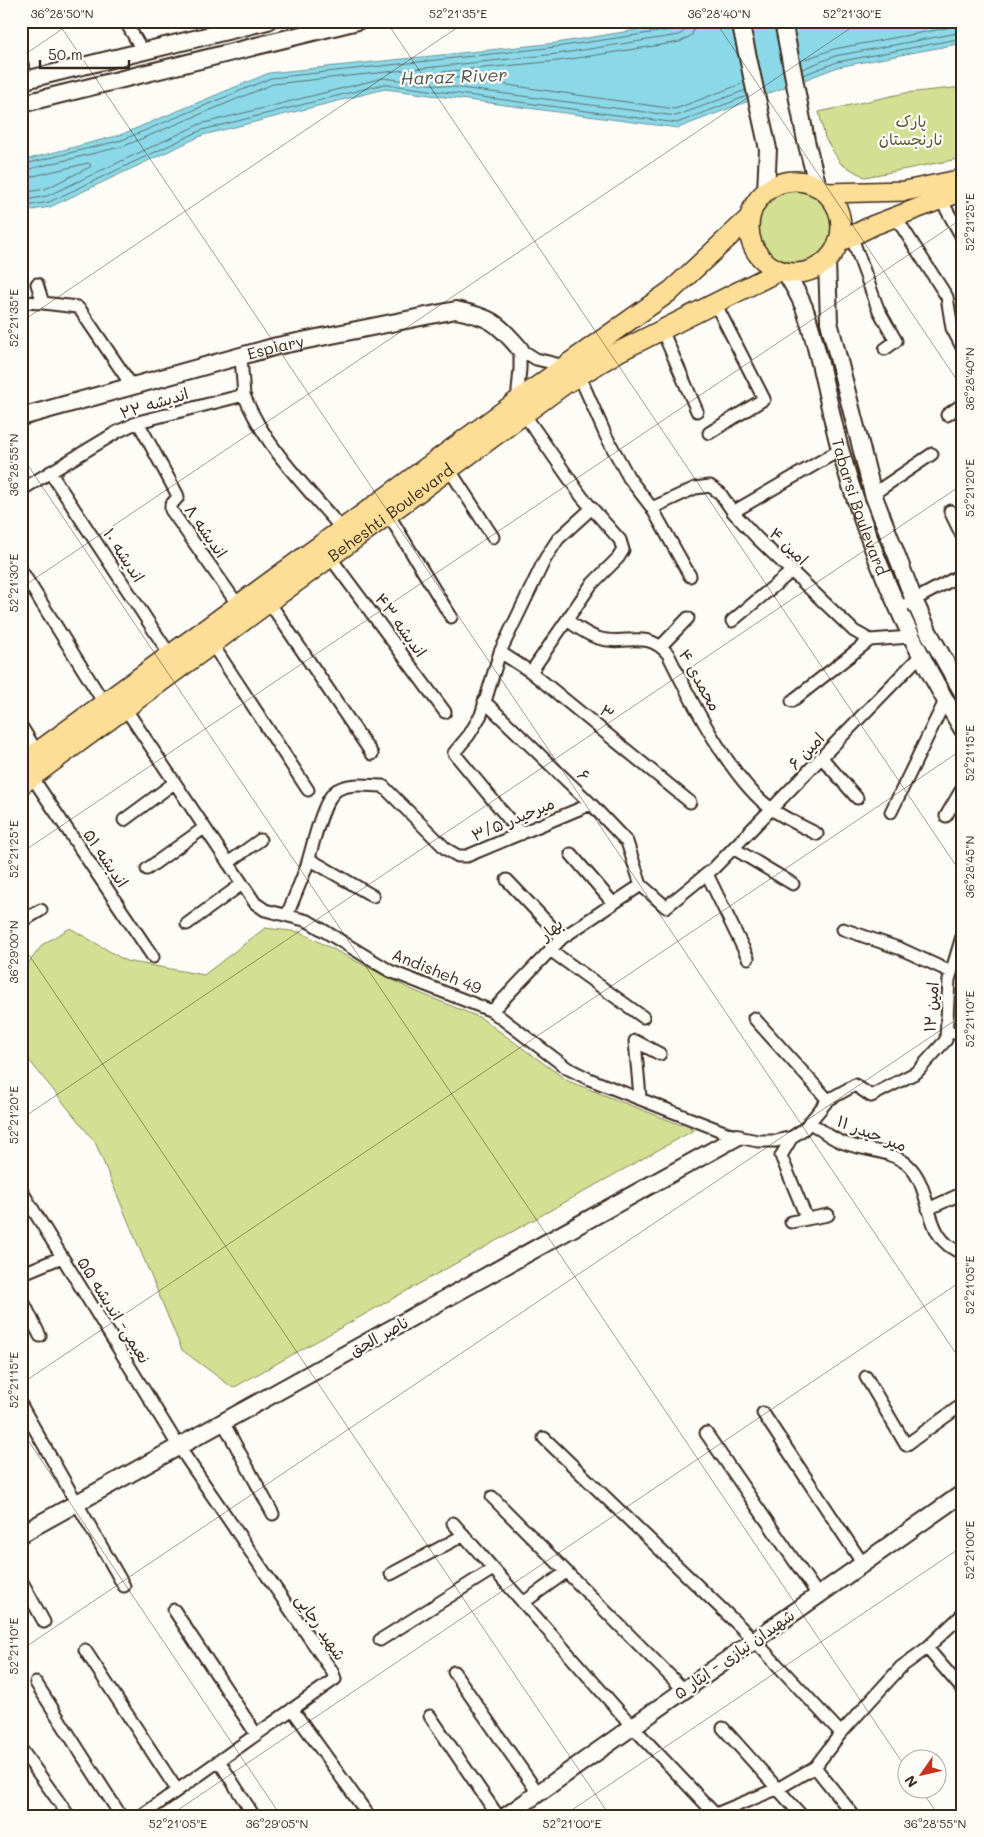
<svg xmlns="http://www.w3.org/2000/svg" width="984" height="1837" viewBox="0 0 984 1837" font-family="Mali,'Playpen Sans Arabic',sans-serif">
	<rect width="100%" height="100%" fill="#fdfcf7"/>
	<filter id="ink" filterUnits="userSpaceOnUse"><feTurbulence type="fractalNoise" baseFrequency=".02" numOctaves="2"/><feDisplacementMap in="SourceGraphic" scale="10" xChannelSelector="R" yChannelSelector="G"/><feConvolveMatrix kernelMatrix="1 2 1 2 8 2 1 2 1" color-interpolation-filters="sRGB"/></filter>
	<g filter="url(#ink)">
		<!-- green -->
		<path fill="#d3e093" stroke="#878558" d="M963,87V158L865,177L841,164L825,138L819,112L905,93Z
			M749 227a46 46 0 1 1 92 0a46 46 0 1 1-92 0Z
			M70,928L126,961L204,975L265,928L300,932L410,989L481,1018L568,1081L694,1130L233,1388L182,1350L95,1142L25,1055L21,1056V973L43,944Z"/>
		<!-- water -->
		<path fill="#8bd9e8" stroke="#6b9397" d="M692,21H963V43L838,67L678,128L385,89L203,135L50,207L21,212V161L120,135L269,73L556,43Z"/>
		<g fill="none" stroke-linecap="round" stroke-linejoin="round">
			<!-- shore -->
			<path stroke="#5b706f" stroke-width="1" d="M696,21L692,35L680,42L558,61L441,72L438,75L675,109L744,83
				M800,61L834,49L963,25
				M802,69L835,56L963,32
				M803,75L837,62L963,38
				M21,165L122,140L271,78L556,47L677,29L681,26L682,21
				M21,171L124,146L273,84L557,54L679,35L686,30L689,21
				M21,179L88,163L91,165L90,167L45,189L21,193
				M21,201L47,196L200,124L383,78L676,116L746,90
				M21,207L49,202L202,130L384,84L677,123L747,96"/>
			<defs>
				<path id="street" d="M125,21L144,53
					M21,61L27,80
					M940,198L963,239
					M895,216L947,297L952,328L963,349
					M851,235L878,309L896,341L885,349
					M37,284L43,303L77,307L81,311L132,386
					M21,302L43,303
					M662,330L697,411
					M520,349L536,359L565,366
					M579,375L606,436L629,478L652,508L690,576
					M244,395C265,447 306,487 342,529
					M517,401L520,369V349
					M524,414L582,497L620,540L623,550L618,558L591,585L531,672
					M947,415L963,404
					M138,422L177,494L178,497L171,505V510L238,605
					M709,433L764,399L715,303
					M449,469L493,537
					M50,472L170,655
					M21,490L117,432L138,422L244,395L241,358
					M873,494L932,454
					M652,508L695,488L710,486L720,493L733,512L757,538L854,631L870,640L910,637
					M950,511L963,538
					M733,512L840,450
					M388,514L451,617
					M330,557L445,712
					M21,570L104,703
					M269,602L372,754
					M897,609L963,574
					M567,620C577,627 587,635 598,638C624,647 646,628 668,654C690,699 732,782 773,810C786,819 802,826 817,834
					M732,621L792,571
					M212,644L308,790
					M661,646L688,618
					M500,652L531,672L690,802
					M484,701L591,804L627,842L641,885
					M792,701L870,640
					M125,708L255,903L265,910L308,921L390,971L492,1011L567,1068L589,1079L737,1137L758,1141H776L792,1137L804,1129L828,1100L855,1085L871,1096L917,1072L946,1040L949,980L963,933
					M21,726L37,752
					M822,758L857,798
					M32,777L153,957
					M891,812L945,701
					M946,816L963,787
					M124,820L174,783
					M521,834L454,753L469,735L481,715L500,652L545,559L558,539L592,508
					M733,848L793,884
					M571,854L613,903
					M309,859L373,896
					M228,863L260,840
					M147,869L204,828
					M707,874L748,958
					M507,880L562,938
					M641,885L666,907L714,868L920,656
					M287,915C293,900 300,884 306,868C312,850 322,799 337,790C350,782 370,786 383,786L446,849L458,856H467L591,804
					M21,922L41,910
					M187,924L242,884
					M843,929L901,949L951,972
					M550,950L643,1017
					M492,1011L562,938L641,885
					M754,1018L828,1100
					M947,1032L963,1034
					M640,1097L635,1041L660,1054
					M809,1122C819,1128 828,1136 839,1141C860,1151 890,1149 908,1165C935,1190 921,1240 963,1253
					M792,1137L781,1156L807,1219
					M21,1190L179,1447L332,1671L335,1679L141,1816
					M928,1209L963,1193
					M791,1222L828,1215
					M21,1274L62,1257
					M21,1297L40,1336
					M866,1377L906,1445L963,1404
					M21,1405L124,1586
					M763,1413L863,1564
					M223,1422L273,1514
					M706,1433L818,1595
					M544,1438L754,1640L841,1733
					M492,1497L684,1690
					M453,1523L632,1726L715,1814
					M391,1574L464,1535
					M21,1580L44,1622
					M523,1603L566,1572
					M174,1610L256,1734
					M380,1640L493,1569
					M927,1648L963,1690
					M85,1650L177,1790
					M454,1672L538,1793
					M36,1683L121,1816
					M292,1709L369,1816
					M430,1716L498,1816
					M723,1728L802,1816
					M21,1749L69,1816
					M219,1761L254,1816
					M815,1767L854,1816
					M711,1816L779,1788L815,1767L841,1733L901,1667L927,1648L963,1614"/>
				<g id="secondary">
					<path d="M740,21L768,149L766,191"/>
					<path d="M783,21L806,141L818,187"/>
					<path d="M21,81L268,21"/>
					<path d="M21,104L358,21"/>
					<path d="M827,261L829,322L873,494L914,600L929,633L963,693"/>
					<path id="s1" d="M786,273C793,286 802,299 806,313C821,357 828,405 840,449C868,549 909,642 963,730"/>
					<path id="s2" d="M21,417L277,346L456,310C490,317 497,322 520,349"/>
					<path d="M21,1534L737,1137"/>
					<path d="M506,1816L963,1493"/>
				</g>
				<g id="primary">
					<circle cx="795" cy="227" r="46"/>
					<path d="M827,193L905,191L963,179"/>
					<path d="M839,242L874,225L963,191"/>
					<path d="M21,764L565,366L672,290L749,218"/>
					<path id="s3" d="M21,785L565,384L618,352L779,271"/>
				</g>
			</defs>
			<!-- street casing -->
			<use href="#street" stroke="#3b2a1e" stroke-width="15"/>
			<!-- secondary casing -->
			<use href="#secondary" stroke="#3b2a1e" stroke-width="20"/>
			<!-- primary casing -->
			<use href="#primary" stroke="#3b2a1e" stroke-width="22"/>
			<!-- street -->
			<use href="#street" stroke="#fdfcf7" stroke-width="11"/>
			<!-- secondary -->
			<use href="#secondary" stroke="#fdfcf7" stroke-width="16"/>
			<!-- primary -->
			<use href="#primary" stroke="#fcde96" stroke-width="19"/>
		</g>
	</g>
	<!-- ticks -->
	<path fill="none" stroke="#3b2a1e" stroke-width="1" stroke-opacity="0.45" d="M57,21L963,1364M386,21L963,876M715,21L963,389M21,57L74,21M21,322L467,21M21,455L906,1768M21,588L861,21M21,853L963,218M21,943L610,1816M21,1119L963,484M21,1384L963,749M21,1430L281,1816M21,1650L963,1015M921,1790L939,1816M169,1816L963,1280M563,1816L963,1546M956,1816L963,1811"/>
	<g text-anchor="middle" stroke-width="4.5" stroke-linejoin="round" paint-order="stroke">
		<!-- park labels -->
		<g font-size="16" fill="#61583b" stroke="#fdfcf7">
			<text x="911" y="127">پارک<tspan x="911" dy="18">نارنجستان</tspan></text>
		</g>
		<!-- street labels -->
		<g font-size="16" fill="#3b2a1e" stroke="#fdfcf7">
			<text dy="6" stroke="none"><textPath href="#s2" startOffset="264">Espiary</textPath></text>
			<text transform="translate(154 403) rotate(-17)" y="6">اندیشه ۲۲</text>
			<text dy="6" stroke="none"><textPath href="#s1" startOffset="246">Tabarsi Boulevard</textPath></text>
			<text dy="6" stroke="none"><textPath href="#s3" startOffset="459">Beheshti Boulevard</textPath></text>
			<text transform="translate(206 531) rotate(55)" y="6">اندیشه ۸</text>
			<text transform="translate(789 546) rotate(44)" y="6">امین ۴</text>
			<text transform="translate(124 555) rotate(57)" y="6">اندیشه ۱۰</text>
			<text transform="translate(401 625) rotate(54)" y="6">اندیشه ۴۳</text>
			<text transform="translate(700 680) rotate(61)" y="6">محمدی ۴</text>
			<text transform="translate(607 712) rotate(39)" y="6">۳</text>
			<text transform="translate(806 751) rotate(-46)" y="6">امین ۶</text>
			<text transform="translate(584 775) rotate(44)" y="6">۶</text>
			<text transform="translate(513 819) rotate(-23)" y="6">میرحیدر ۳/۵</text>
			<text transform="translate(106 858) rotate(56)" y="6">اندیشه ۵۱</text>
			<text transform="translate(551 929) rotate(-40)" y="6">بهار</text>
			<text transform="translate(437 971) rotate(22)" y="6">Andisheh 49</text>
			<text transform="translate(931 1007) rotate(-86)" y="6">امین ۱۲</text>
			<text transform="translate(872 1133) rotate(21)" y="6">میر حیدر ۱۱</text>
			<text transform="translate(114 1310) rotate(58)" y="6">نعیمی- اندیشه ۵۵</text>
			<text transform="translate(379 1336) rotate(-29)" y="6">ناصر الحق</text>
			<text transform="translate(321 1627) rotate(56)" y="6">شهید رجایی</text>
			<text transform="translate(734 1654) rotate(-35)" y="6">شهیدان نیازی - ایثار ۵</text>
		</g>
		<!-- water labels -->
		<g font-size="18" font-style="italic" fill="#4f5650" stroke="#fdfcf7">
			<text transform="translate(454 77) rotate(-2)" y="6">Haraz River</text>
		</g>
	</g>
	<!-- margin -->
	<rect width="984" height="1837" fill="none" stroke="#fdfcf7" stroke-width="55"/>
	<!-- north arrow -->
	<g transform="translate(922 1774) rotate(236)"><circle r="24" fill="#fdfcf7" stroke="#afa8a0"/>
	<path d="M0-4L9 19L0 12L-9 19Z" fill="#c8321e"/>
	<text y="-8" font-size="14" font-weight="bold" text-anchor="middle" fill="#3b2a1e">N</text>
	</g>
	<!-- scale -->
	<path d="M40 60v8h89v-8" fill="none" stroke="#3b2a1e" stroke-width="2.5"/>
	<text x="48" y="60" font-size="15" fill="#3b2a1e" stroke="#fdfcf7" stroke-width="4" paint-order="stroke">50 m</text>
	<rect x="28" y="28" width="928" height="1782" fill="none" stroke="#3b2a1e" stroke-width="2"/>
	<g font-size="12" text-anchor="middle" fill="#3b2a1e">
		<text x="62" y="18">36°28'50"N</text>
		<text x="458" y="18">52°21'35"E</text>
		<text x="719" y="18">36°28'40"N</text>
		<text x="852" y="18">52°21'30"E</text>
		<text transform="translate(970 222) rotate(-90)" y="4">52°21'25"E</text>
		<text transform="translate(14 318) rotate(-90)" y="4">52°21'35"E</text>
		<text transform="translate(970 379) rotate(-90)" y="4">36°28'40"N</text>
		<text transform="translate(14 465) rotate(-90)" y="4">36°28'55"N</text>
		<text transform="translate(970 488) rotate(-90)" y="4">52°21'20"E</text>
		<text transform="translate(14 583) rotate(-90)" y="4">52°21'30"E</text>
		<text transform="translate(970 753) rotate(-90)" y="4">52°21'15"E</text>
		<text transform="translate(14 849) rotate(-90)" y="4">52°21'25"E</text>
		<text transform="translate(970 867) rotate(-90)" y="4">36°28'45"N</text>
		<text transform="translate(14 952) rotate(-90)" y="4">36°29'00"N</text>
		<text transform="translate(970 1019) rotate(-90)" y="4">52°21'10"E</text>
		<text transform="translate(14 1115) rotate(-90)" y="4">52°21'20"E</text>
		<text transform="translate(970 1285) rotate(-90)" y="4">52°21'05"E</text>
		<text transform="translate(14 1380) rotate(-90)" y="4">52°21'15"E</text>
		<text transform="translate(970 1550) rotate(-90)" y="4">52°21'00"E</text>
		<text transform="translate(14 1646) rotate(-90)" y="4">52°21'10"E</text>
		<text x="178" y="1828">52°21'05"E</text>
		<text x="277" y="1828">36°29'05"N</text>
		<text x="572" y="1828">52°21'00"E</text>
		<text x="935" y="1828">36°28'55"N</text>
	</g>
</svg>
